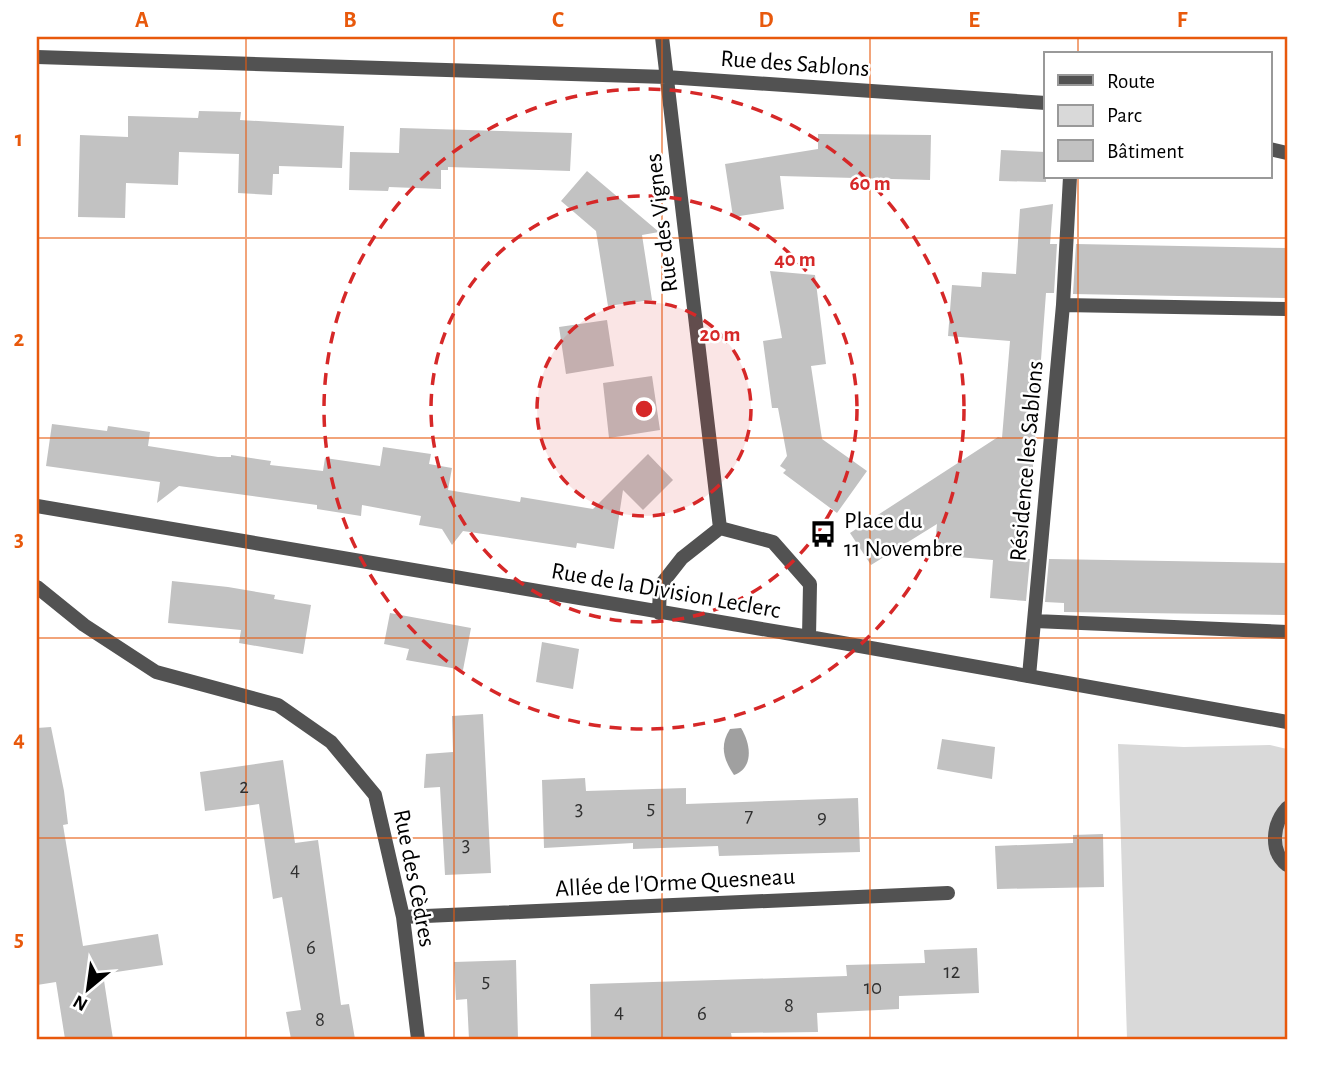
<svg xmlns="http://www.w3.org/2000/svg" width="1324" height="1076" viewBox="0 0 1324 1076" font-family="'Alegreya Sans',sans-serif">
	<rect width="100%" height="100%" fill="#fff"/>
	<!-- green -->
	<path fill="#d9d9d9" d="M1118,744L1184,747L1270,745L1287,749V1039H1127Z"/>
	<!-- water -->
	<path fill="#a0a0a0" d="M741,728C751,744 754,768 734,775C724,760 719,746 730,729Z"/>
	<!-- building -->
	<path fill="#c2c2c2" d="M199,111L241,112L240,120L344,126L342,168L279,166V174H273L272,195L238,193L239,154L179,152L178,185L126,183L125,218L78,217L80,135L128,137V116L198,118Z
		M400,128L572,133L570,171L448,167V170H441V189L389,187L388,191L349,190L350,152L399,153Z
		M818,134L931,135L930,180L780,176L784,209L733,217L725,164L818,149Z
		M1001,150L1046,152V182L999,181Z
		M587,171L659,232L642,235L652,300L608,306L596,231L561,201Z
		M1053,204L1050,244H1057L1054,293H1046L1026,559H1030L1026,601L990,598L993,560L934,555L937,524L871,565L850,533L998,437L1002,438L1010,341L948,336L952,285L981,287L982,272L1016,274L1020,209Z
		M1076,244L1287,248V298L1073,294Z
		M770,271L815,275L826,364L811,366L822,439L867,471L837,513L783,473L786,470L780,466L787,456L778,408H772L763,341L782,338Z
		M607,320L614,366L566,374L559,327Z
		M652,376L660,430L609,438L603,383Z
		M52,424L107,431L108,426L150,432L148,446L218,457H231V455L271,461L270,465L323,471L325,458L380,466L383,447L431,454L429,464L452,468L448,490L520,502L521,497L593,509L648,454L673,480L643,510L623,490L614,549L577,543L576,548L463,531L452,545L442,529L419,525L421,516L362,505L361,516L317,509V505L179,486L157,503L160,482L46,466Z
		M1049,559L1287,563V615L1064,612V603L1045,602Z
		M172,581L228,587L275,595L274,599L311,605L303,654L239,643L241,630L168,623Z
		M390,613L471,628L463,670L406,660L409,649L384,644Z
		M542,642L579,649L573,689L536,682Z
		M483,714L491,873L445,875L440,787L424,788L426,754L453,752L452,716Z
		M51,727L64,791L68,824L63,825L83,946L158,934L163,965L103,974L113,1039H65L56,982L37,985V728Z
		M942,739L995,747L992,779L937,769Z
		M283,760L295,843L318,840L341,1005L349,1004L355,1039H291L286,1012L301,1010L282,897L273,899L259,804L205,811L200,772Z
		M585,778L586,791L686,788V804L858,798L860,852L719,856L718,846L633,849V843L544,848L542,780Z
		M1103,834L1104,887L997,889L995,846L1073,843V835Z
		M977,948L979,993L899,996V1009L817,1013L818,1032L731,1033L732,1039H693V1037L591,1039L590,984L847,976L846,965L925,963L924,950Z
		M516,960L518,1039H469L467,999L456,1000L454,962Z"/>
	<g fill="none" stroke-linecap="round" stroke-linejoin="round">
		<!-- lane -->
		<path stroke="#525252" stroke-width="14" d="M1070,177L1063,305L1287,309
			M1035,621L1287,632
			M1029,676L1063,305
			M1287,808C1273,823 1269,851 1287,865"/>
		<!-- street -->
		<path stroke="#525252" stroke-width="14" d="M662,37L720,528
			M37,57L666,77L1046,103
			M1270,149L1287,153
			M37,506L809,637L1287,722
			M37,587L84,625L156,672L278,705L331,742L375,795L403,917L418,1039
			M659,613L660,586L682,558L720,528L773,542L810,584L809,637
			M403,917L948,893"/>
	</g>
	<!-- grid -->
	<path fill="none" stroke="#e8590c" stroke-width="2" stroke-opacity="0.55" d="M246,37V1039M454,37V1039M662,37V1039M870,37V1039M1078,37V54M1078,177V1039M37,238H1287M37,438H1287M37,638H1287M37,838H1287"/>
	<!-- distance rings -->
	<circle cx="644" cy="409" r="107" fill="#d62828" fill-opacity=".12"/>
	<g fill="none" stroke="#d62828" stroke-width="3.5" stroke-dasharray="12 9">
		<circle cx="644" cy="409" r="107"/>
		<circle cx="644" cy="409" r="213"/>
		<circle cx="644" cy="409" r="320"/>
	</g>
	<!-- icons -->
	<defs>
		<symbol id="bus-bare" viewBox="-9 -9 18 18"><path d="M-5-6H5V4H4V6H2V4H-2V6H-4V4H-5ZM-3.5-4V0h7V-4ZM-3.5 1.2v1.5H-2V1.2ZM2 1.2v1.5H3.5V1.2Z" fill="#000" stroke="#fff" stroke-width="2.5" paint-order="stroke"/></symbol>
	</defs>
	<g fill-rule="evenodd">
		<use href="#bus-bare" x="804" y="515" width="38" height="38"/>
	</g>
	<g text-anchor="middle" stroke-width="5" stroke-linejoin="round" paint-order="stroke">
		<!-- number labels -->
		<g font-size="21" fill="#303030">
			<text x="244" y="793">2</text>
			<text x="651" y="814">5</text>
			<text x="579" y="815">3</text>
			<text x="749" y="822">7</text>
			<text x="822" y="823">9</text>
			<text x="466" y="851">3</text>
			<text x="295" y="876">4</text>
			<text x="311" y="954">6</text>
			<text x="952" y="978">12</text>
			<text x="486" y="987">5</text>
			<text x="873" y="994">10</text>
			<text x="789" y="1012">8</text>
			<text x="619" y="1018">4</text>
			<text x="702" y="1020">6</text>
			<text x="320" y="1026">8</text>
		</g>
		<!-- street labels -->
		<g font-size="24" fill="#000" stroke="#fff">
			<text transform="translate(795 63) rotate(4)" y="8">Rue des Sablons</text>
			<text transform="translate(661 223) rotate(-97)" y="8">Rue des Vignes</text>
			<text transform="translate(1026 461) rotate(-85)" y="8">Résidence les Sablons</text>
			<text transform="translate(666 590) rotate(10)" y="8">Rue de la Division Leclerc</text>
			<text transform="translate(415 878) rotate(79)" y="8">Rue des Cèdres</text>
			<text transform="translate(675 882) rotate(-3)" y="8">Allée de l'Orme Quesneau</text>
		</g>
		<!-- poi labels -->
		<g font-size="24" fill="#000" stroke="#fff" text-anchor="start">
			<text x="844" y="528">Place du<tspan x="844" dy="28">11 Novembre</tspan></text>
		</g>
	</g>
	<circle cx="644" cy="409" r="10" fill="#d62828" stroke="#fff" stroke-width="3.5"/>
	<g font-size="21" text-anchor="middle" font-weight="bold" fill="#d62828" stroke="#fff" stroke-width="5" stroke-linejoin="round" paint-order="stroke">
		<text x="870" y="190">60 m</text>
		<text x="795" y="266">40 m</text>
		<text x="720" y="341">20 m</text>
	</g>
	<!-- border -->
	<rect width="1324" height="1076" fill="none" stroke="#ffffff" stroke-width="77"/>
	<!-- legend -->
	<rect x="1044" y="52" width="228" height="126" fill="#ffffff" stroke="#999999" stroke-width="2"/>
	<rect x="1058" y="75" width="35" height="10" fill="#525252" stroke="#999999" stroke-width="2"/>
	<text x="1107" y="88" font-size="21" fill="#000000">Route</text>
	<rect x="1058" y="105" width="35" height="21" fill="#d9d9d9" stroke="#999999" stroke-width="2"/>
	<text x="1107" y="122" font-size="21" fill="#000000">Parc</text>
	<rect x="1058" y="140" width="35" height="21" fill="#c2c2c2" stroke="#999999" stroke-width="2"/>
	<text x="1107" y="158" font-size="21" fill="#000000">Bâtiment</text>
	<!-- north arrow -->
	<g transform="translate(88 989) rotate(209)" stroke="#ffffff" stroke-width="5" paint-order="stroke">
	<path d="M0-5L12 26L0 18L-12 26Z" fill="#000000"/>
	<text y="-10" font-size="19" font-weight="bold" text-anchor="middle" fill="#000000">N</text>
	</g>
	<rect x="38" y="38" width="1248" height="1000" fill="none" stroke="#e8590c" stroke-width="2.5"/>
	<g font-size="23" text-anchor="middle" font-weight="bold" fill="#e8590c">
		<text x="142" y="27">A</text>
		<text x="350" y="27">B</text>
		<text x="558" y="27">C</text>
		<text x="766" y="27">D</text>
		<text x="974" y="27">E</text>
		<text x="1182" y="27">F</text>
		<text x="19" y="146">1</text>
		<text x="19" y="346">2</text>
		<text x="19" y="546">3</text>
		<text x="19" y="746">4</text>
		<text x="19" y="946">5</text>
	</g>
</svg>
